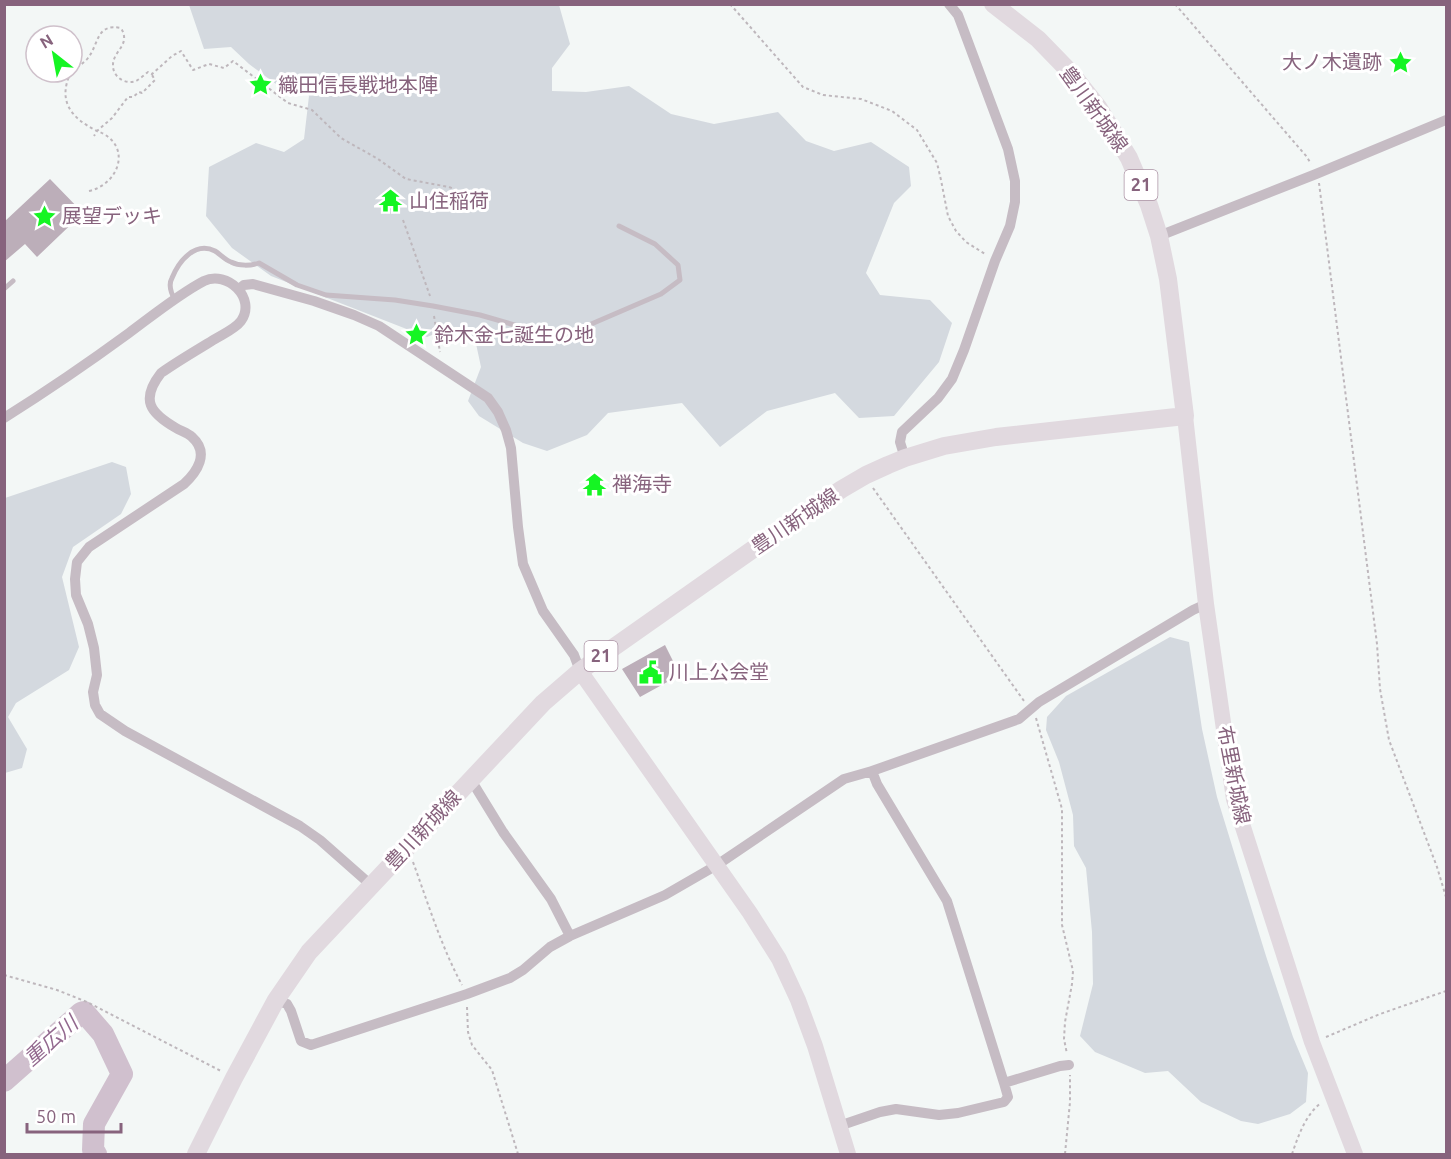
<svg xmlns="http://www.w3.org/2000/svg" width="1451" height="1159" viewBox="0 0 1451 1159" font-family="Ubuntu,'Noto Sans JP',sans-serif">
	<rect width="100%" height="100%" fill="#f3f7f6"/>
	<!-- green -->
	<path fill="#d4d9df" d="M189,5H559L570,44L552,68V91L586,92L629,86L671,114L714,124L778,112L806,141L834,151L871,142L909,167L911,186L894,203L866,273L880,295L930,300L952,323L939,362L894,416L859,418L835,393L767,411L720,447L682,403L608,413L587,435L547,451L523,443L479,416L468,401L481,367L475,339L447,329L427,337L271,276L232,248L206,216L209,167L256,143L284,152L304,139L309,96L302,85L280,87L249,64L231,47L204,49Z
		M112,462L126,467L131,494L121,514L73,547L62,577L79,647L69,670L16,703L8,717L27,749L22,768L5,773V498Z
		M1170,637L1189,642L1202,729L1217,797L1266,956L1293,1037L1308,1073L1306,1102L1290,1114L1258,1124L1241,1121L1201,1102L1168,1071L1145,1073L1095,1052L1080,1036L1093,984L1092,932L1086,868L1074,846L1073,815L1059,762L1046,730L1047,717L1066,696Z"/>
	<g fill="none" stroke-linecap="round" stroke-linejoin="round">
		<!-- river -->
		<path stroke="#d0c0ce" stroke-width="22" d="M4,1081L81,1013L84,1012L103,1034L122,1074L94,1124L93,1150L96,1154"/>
	</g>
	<!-- building -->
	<path fill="#bcaeb9" d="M50,179L83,213L37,257L25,244L4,262V222Z
		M665,645L680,675L640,697L622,669Z"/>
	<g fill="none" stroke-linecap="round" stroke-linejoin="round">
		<!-- path -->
		<path stroke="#beb7bc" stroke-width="2" stroke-dasharray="3 3" stroke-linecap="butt" d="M730,4L803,87L823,95L861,99L892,111L917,130L937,163L941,180L948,216L956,231L966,242L985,254
			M1175,4L1307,157L1311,164
			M72,71C77,67 84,63 88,58C99,44 96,23 121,28C131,45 114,50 113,64C112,76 124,85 136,81C140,79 144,75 148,72L152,74L172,56L181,51L193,70L209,64L224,68L233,61L288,103L312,110L341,138L378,159L406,179L449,187L483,201
			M71,72C57,101 71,118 97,131L94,136
			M1319,183L1377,644L1380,689L1389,740L1437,867L1446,897
			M89,191C120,184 133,144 97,131L112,118L128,97H133L139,92L142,93L155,80L152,75
			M403,220L430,296
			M434,316L440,352
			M873,488L1024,701
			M1036,718L1062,809V925L1073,971L1072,984L1065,1022L1064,1039L1067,1054
			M413,862C428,903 441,946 462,985
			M4,975L57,990L87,1002L221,1071
			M467,1007L468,1032L472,1045L492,1070L518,1154
			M1326,1037L1380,1014L1446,991
			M1065,1154L1070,1102V1075
			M1292,1154C1298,1137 1305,1115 1321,1103"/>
		<!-- lane -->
		<path stroke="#c6bcc4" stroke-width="5" d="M4,289L13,281
			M175,300C171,293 168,285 172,278C179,261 195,241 215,251C220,254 225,260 231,262C239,266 250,266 259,263L297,285L326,295L395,300L433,306L480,315L542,333L575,331L661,294L680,280L678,265L655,244L619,226"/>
		<!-- street -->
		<path stroke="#c6bcc4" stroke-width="10" d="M1159,236L1316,174L1446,120
			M239,289L244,285L253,284L314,301L354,315L379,326L488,398L498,412L506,430L511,448L518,527L523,564L543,611L574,655L580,671
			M4,418C47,391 88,363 129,333C152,316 179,294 204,281C227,270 257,298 241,321C235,329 223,334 215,339C197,350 178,361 161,373C140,400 150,413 176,428C181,431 188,433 192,437C210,453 197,472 184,484L89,547L77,562L75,579L76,595L88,624L94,648L97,675L93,692L95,705L100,714L125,731L300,826L320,840L371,885
			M905,458L900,442L902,432L938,398L952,379L964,350L995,261L1010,226L1015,202V181L1008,149L958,15L949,4
			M872,771L877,784L947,901L1004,1083
			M469,780L476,788L503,832L551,899L570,936L665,895L717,865L844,779L872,771L1019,719L1039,702L1193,610L1206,604
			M276,1000L287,1004L291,1011L301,1041L311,1045L467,994L510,978L523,970L550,947L570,936
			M839,1126L880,1112L896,1109L939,1115L958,1113L1004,1102L1008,1097L1004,1083L1060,1066L1069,1065"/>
		<!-- secondary -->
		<path stroke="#e1d9df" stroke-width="16" d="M1185,416L1206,604L1234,799L1312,1042L1355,1154
			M580,671L750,913L779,959L798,1000L815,1046L848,1154"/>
		<!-- primary -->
		<path stroke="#e1d9df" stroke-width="18" d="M196,1154L234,1078L276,1000L309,952L543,703L580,671L779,531L842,489L866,475L888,465L905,458L944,446L996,437L1185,416L1168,279L1159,236L1149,205L1129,158L1098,107L1071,73L1038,39L993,4"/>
	</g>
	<!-- icons -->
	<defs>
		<symbol id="sight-bare" viewBox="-9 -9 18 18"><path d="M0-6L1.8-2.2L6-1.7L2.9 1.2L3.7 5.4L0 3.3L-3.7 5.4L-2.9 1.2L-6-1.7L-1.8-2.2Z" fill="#15f523" stroke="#fff" stroke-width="2.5" paint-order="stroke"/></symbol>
		<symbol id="temple-bare" viewBox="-9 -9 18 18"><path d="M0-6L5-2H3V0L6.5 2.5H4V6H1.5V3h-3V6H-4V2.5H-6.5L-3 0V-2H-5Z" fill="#15f523" stroke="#fff" stroke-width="2.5" paint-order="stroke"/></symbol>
		<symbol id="civic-bare" viewBox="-9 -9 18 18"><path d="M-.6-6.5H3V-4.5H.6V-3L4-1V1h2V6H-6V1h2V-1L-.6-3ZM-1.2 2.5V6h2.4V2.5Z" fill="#15f523" stroke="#fff" stroke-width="2.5" paint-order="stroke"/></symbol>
	</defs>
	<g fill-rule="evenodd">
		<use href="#sight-bare" x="1384" y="46" width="33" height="33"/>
		<use href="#sight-bare" x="244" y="68" width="33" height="33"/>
		<use href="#temple-bare" x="374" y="184" width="33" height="33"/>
		<use href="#sight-bare" x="28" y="200" width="33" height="33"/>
		<use href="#sight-bare" x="400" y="318" width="33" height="33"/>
		<use href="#temple-bare" x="578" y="468" width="33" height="33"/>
		<use href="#civic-bare" x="634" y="656" width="33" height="33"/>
	</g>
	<g text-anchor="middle" stroke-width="6" stroke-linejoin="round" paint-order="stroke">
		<!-- shield labels -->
		<g fill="#fff" stroke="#ab92a4" stroke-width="1.5">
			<rect x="1124.5" y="170" width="33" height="30" rx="4.5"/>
			<rect x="584.5" y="641" width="33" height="30" rx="4.5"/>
		</g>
		<g font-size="18" font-weight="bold" fill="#87637d">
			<text x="1141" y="191">21</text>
			<text x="601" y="662">21</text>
		</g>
		<!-- poi labels -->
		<g font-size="20" fill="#87637d" stroke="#fff" text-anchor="start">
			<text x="1382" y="69" text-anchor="end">大ノ木遺跡</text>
			<text x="278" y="92">織田信長戦地本陣</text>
			<text x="409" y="208">山住稲荷</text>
			<text x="62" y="223">展望デッキ</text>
			<text x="434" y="342">鈴木金七誕生の地</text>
			<text x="612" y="491">禅海寺</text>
			<text x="669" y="679">川上公会堂</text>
		</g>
		<!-- street labels -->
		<g font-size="20" fill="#87637d" stroke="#fff">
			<text transform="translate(1094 109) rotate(54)" y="7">豊川新城線</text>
			<text transform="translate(795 521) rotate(-34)" y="7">豊川新城線</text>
			<text transform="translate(1234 775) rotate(79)" y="7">布里新城線</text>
			<text transform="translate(423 830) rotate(-47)" y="7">豊川新城線</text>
		</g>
		<!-- water labels -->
		<g font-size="21" font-style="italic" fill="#92688e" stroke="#fff">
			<text transform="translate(51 1041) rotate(-41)" y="7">重広川</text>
		</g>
	</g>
	<!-- border -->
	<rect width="1451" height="1159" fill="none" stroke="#87637d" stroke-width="12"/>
	<!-- north arrow -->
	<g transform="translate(54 54) rotate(329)"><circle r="28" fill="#ffffff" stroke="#cfc1cb" stroke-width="1.5"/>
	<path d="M0-4.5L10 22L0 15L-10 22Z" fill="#15f523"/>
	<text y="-9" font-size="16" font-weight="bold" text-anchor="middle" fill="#87637d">N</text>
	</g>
	<!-- scale -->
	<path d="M27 1123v9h94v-9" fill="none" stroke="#87637d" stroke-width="3"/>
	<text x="36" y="1123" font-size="18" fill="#87637d" stroke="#ffffff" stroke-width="4.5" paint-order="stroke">50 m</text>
</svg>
